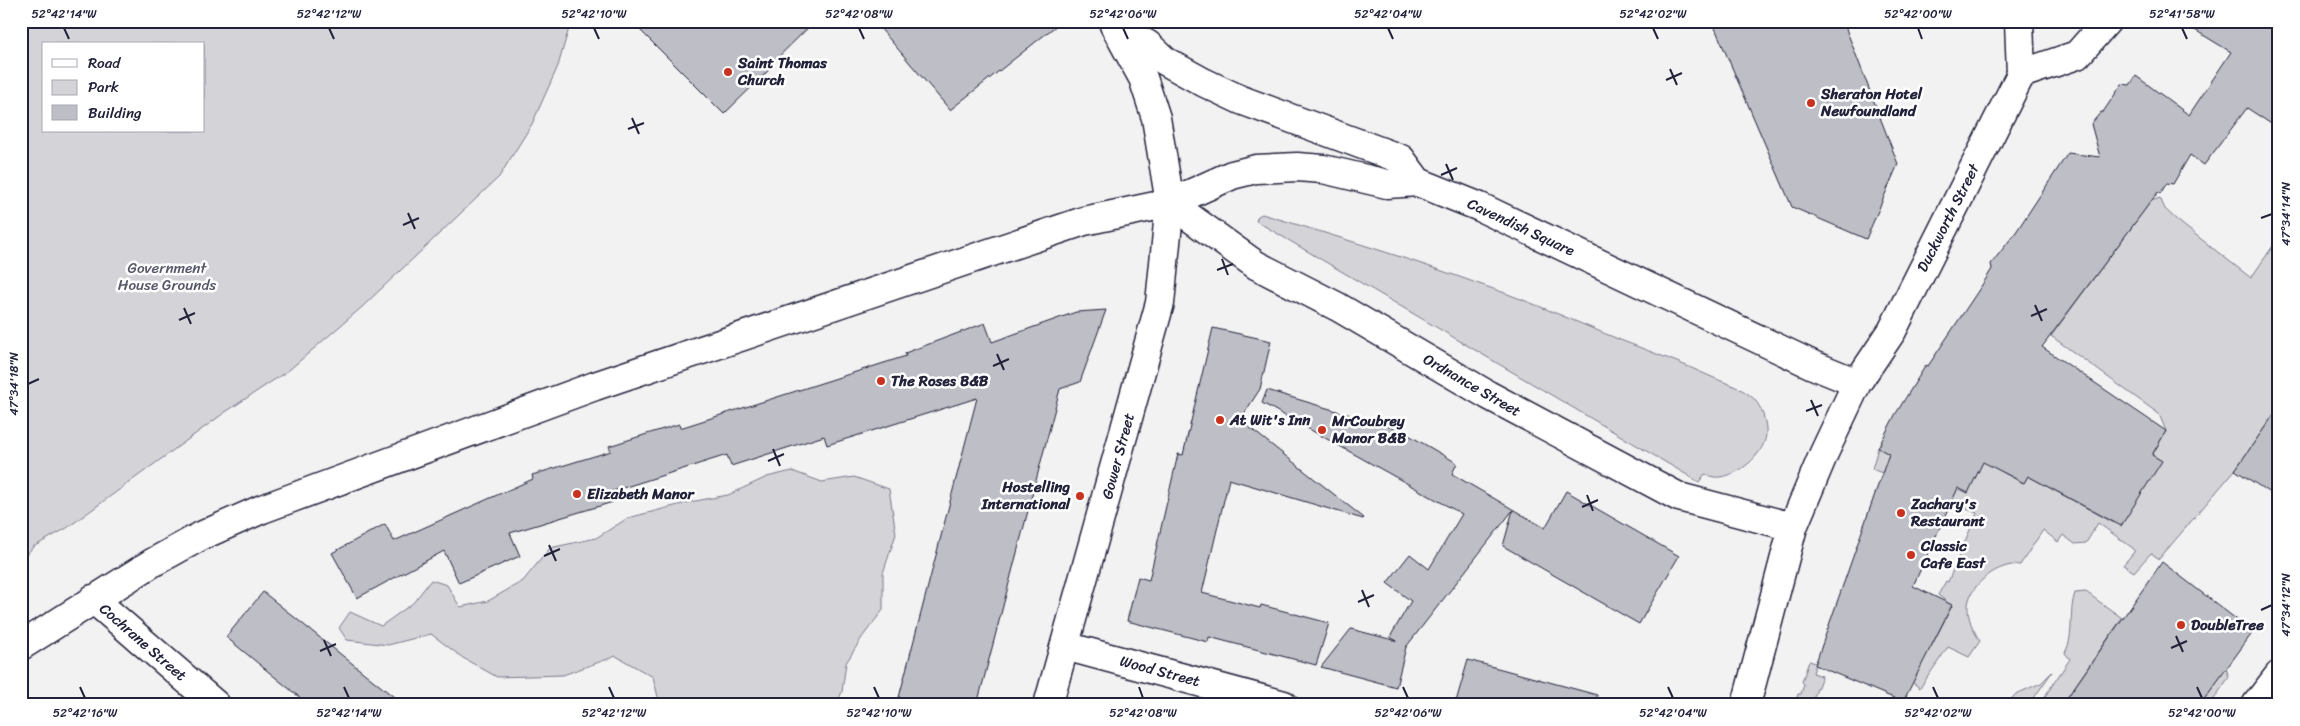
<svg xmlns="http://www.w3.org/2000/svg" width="2300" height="726" viewBox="0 0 2300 726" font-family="Sriracha,sans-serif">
	<rect width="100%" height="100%" fill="#f2f2f3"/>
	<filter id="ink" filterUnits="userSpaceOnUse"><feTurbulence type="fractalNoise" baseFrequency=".02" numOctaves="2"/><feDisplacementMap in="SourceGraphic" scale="10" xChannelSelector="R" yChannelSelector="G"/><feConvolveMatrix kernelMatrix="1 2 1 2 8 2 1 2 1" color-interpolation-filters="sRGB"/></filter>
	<g filter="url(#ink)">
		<!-- green -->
		<path fill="#d3d3d8" stroke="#7a7a8a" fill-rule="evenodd" d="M21,21H571L558,66L532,124L499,177L361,308L289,370L224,413L67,528L33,547L21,561ZM44,44H204V131H44Z
			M2160,198L2165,209L2178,221L2251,278L2279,237V407L2235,470L2159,559L2151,553L2134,572L2123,565L2134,552V549L2098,523L2086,543L2075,544L2063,535L2058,542L2043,530L2020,565C2000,562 1971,583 1968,604C1967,618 1973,630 1980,641L1969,657L1948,647L1920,688L1898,672L1931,647L1952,606L1938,595L1946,581L1948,582L1977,513L1951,503L1884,469L1882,473L1872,469L1878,448L1985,457L2004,473L2023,483L2028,476L2114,523L2166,431L2159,414L2051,336L2151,201Z
			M1262,214C1336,236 1410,259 1482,285C1530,301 1576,322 1623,341C1654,353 1684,364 1714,378C1726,383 1741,388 1751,396C1761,404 1767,422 1766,434C1765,457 1727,487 1705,474L1699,482L1256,221L1258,216Z
			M792,471L822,482L854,477L889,489L896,534L883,573V610L863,636L846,663L842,692L836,705H660L653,677L616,656L563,675L497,677L463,658L431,634L388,645L347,640L339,628L350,612L381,626L413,603L431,580L447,585L460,607L488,601L523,581L550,548L596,538L628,518L690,502L728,495L767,477Z
			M2086,592L2122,618L2062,705H2039L2070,659L2065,653C2075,634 2068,613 2075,593Z
			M1809,661L1816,663L1813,673L1822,676L1811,705H1795L1798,694H1801L1804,684L1802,682Z
			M2226,668L2229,677L2210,705H2200Z
			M2052,672L2029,705H2005L2016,694L2041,683Z"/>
		<!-- building -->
		<path fill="#bebec6" stroke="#22223b" d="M631,21H815L769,66L771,68L724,114Z
			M874,21H1062L950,110Z
			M1712,21H1843L1898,164L1866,239L1792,207Z
			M2180,21H2279V129L2247,108L2204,165L2190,155L2173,184L2167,183L2160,194L2158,192L2042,347L2166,431L2152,455L2162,461L2121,526L2028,476L2024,483L1983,462L1968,493L1958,488L1913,586L1952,605L1903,702L1815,665L1889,454L1878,448L1895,415L1926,365L1928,366L1982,285L1992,269L1991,264L2016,232L2068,153L2100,157L2091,124L2101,112H2103L2122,84L2130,85L2136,76L2189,115L2231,52Z
			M1106,310L1080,382L1060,389L977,705H897L977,398L827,445L824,436L731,466L727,455L610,492L613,502L510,533L520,556L459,583L444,551L357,598L332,553L385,524L394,541L533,479L532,475L611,451L609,446L679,424L680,428L906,356L905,353L985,323L992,342L1076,312Z
			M1213,328L1271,341L1260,389L1240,420L1364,518L1363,519L1229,479L1202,593L1260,608L1261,605L1329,623L1316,665L1209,637L1208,642L1127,621L1138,577L1149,580L1178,454L1183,455Z
			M1267,390L1400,430L1457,463L1452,474L1545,528L1566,491L1679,556L1639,624L1503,546L1513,510L1406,647L1396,687L1321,667L1351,629L1397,641L1390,637L1411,601L1387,583L1410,554L1429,569L1462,514L1262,403Z
			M2279,407V499L2235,470Z
			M2162,562L2253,632L2200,705H2062Z
			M263,592L404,705H309L226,637Z
			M1468,660L1597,695L1596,705H1455Z"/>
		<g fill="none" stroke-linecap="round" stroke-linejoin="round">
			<defs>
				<path id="street" d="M2019,21L2021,74
					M1065,646L1284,705
					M1048,705L1160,303L1170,203
					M2256,705L2279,675"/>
				<path id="secondary" d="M1114,25L1143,78L1156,118L1170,203
					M1115,26L1148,45L1165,61L1203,82L1241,100L1401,159L1418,182
					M1170,203L1256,265L1338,307L1488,395L1679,497L1793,527
					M93,599L216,705
					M21,646L152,563L201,536L262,509L595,386L1084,221L1170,203L1232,175L1256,169L1297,167L1323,169L1387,184L1418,182L1480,207L1813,365L1857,383
					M1746,705L1793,527L1824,453L1857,383L1892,331L2021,74L2077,55L2107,21"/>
			</defs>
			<!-- street casing -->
			<use href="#street" stroke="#22223b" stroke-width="31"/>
			<!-- secondary casing -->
			<use href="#secondary" stroke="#22223b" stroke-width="31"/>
			<!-- street -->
			<use href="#street" stroke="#fff" stroke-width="28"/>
			<!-- secondary -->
			<use href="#secondary" stroke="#fff" stroke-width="28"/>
		</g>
	</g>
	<!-- ticks -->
	<path fill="none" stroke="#22223b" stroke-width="2" d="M64,28L69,39M329,28L334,39M594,28L599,39M859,28L864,39M1123,28L1128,39M1388,28L1393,39M1653,28L1658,39M1918,28L1922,39M2182,28L2187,39M1670,69L1677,85M1666,80L1682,73M632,118L639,134M628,129L644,123M1446,164L1453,180M1441,175L1457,168M408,213L415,229M2261,218L2272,214M403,225L419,218M1222,259L1228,275M1217,270L1233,264M2035,305L2042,321M184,308L191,324M2031,316L2047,309M179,320L195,313M997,354L1004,370M993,366L1009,359M28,384L39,379M1811,400L1818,416M1806,411L1822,405M773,449L780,466M768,461L784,454M1587,495L1593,511M1582,507L1598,500M549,545L556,561M544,556L560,549M1362,590L1369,607M1358,602L1374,595M2261,610L2272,605M2176,636L2183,652M324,640L331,656M2171,648L2187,641M320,651L336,644M80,687L85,698M344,687L349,698M609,687L614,698M874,687L879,698M1139,687L1143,698M1403,687L1408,698M1668,687L1673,698M1933,687L1938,698M2197,687L2202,698"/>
	<!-- markers -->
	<g fill="#c8321e" stroke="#fff" stroke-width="2">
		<circle cx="728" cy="72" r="5"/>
		<circle cx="1811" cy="103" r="5"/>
		<circle cx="881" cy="381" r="5"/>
		<circle cx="1220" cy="420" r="5"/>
		<circle cx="1322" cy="430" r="5"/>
		<circle cx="577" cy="494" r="5"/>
		<circle cx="1080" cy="496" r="5"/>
		<circle cx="1901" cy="513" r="5"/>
		<circle cx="1911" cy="555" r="5"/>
		<circle cx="2181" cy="625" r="5"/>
	</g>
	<g text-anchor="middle" stroke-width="5" stroke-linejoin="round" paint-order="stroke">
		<!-- poi labels -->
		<g font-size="15" font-weight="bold" fill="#22223b" stroke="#fff" text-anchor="start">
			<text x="738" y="68">Saint Thomas<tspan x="738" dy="17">Church</tspan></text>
			<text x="1821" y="99">Sheraton Hotel<tspan x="1821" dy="17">Newfoundland</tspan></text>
			<text x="891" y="386">The Roses B&amp;B</text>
			<text x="1230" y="425">At Wit's Inn</text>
			<text x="1332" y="426">MrCoubrey<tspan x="1332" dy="17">Manor B&amp;B</tspan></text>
			<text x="1070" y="492" text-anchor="end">Hostelling<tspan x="1070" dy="17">International</tspan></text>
			<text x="587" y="499">Elizabeth Manor</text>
			<text x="1911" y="509">Zachary's<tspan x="1911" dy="17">Restaurant</tspan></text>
			<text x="1921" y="551">Classic<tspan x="1921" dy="17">Cafe East</tspan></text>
			<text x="2191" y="630">DoubleTree</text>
		</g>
		<!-- street labels -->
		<g font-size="15" fill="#22223b" stroke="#fff">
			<text transform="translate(1948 218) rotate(-63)" y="5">Duckworth Street</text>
			<text transform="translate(1521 227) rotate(25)" y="5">Cavendish Square</text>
			<text transform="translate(1472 385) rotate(30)" y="5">Ordnance Street</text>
			<text transform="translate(1118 456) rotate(-75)" y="5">Gower Street</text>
			<text transform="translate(143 642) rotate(41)" y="5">Cochrane Street</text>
			<text transform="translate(1160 671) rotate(15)" y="5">Wood Street</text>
		</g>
		<!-- park labels -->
		<g font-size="15" fill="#57576a" stroke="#fff">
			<text x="167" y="273">Government<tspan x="167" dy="17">House Grounds</tspan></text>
		</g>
	</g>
	<!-- margin -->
	<rect width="2300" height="726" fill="none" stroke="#fff" stroke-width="55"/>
	<!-- legend -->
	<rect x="42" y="42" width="162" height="90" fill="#ffffff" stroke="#a7a7b1"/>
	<rect x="52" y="59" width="25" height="8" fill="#ffffff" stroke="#a7a7b1"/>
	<text x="88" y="68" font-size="15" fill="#22223b">Road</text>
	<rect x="52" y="80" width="25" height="15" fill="#d3d3d8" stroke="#a7a7b1"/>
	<text x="88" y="92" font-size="15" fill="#22223b">Park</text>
	<rect x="52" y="105" width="25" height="15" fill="#bebec6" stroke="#a7a7b1"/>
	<text x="88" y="118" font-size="15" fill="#22223b">Building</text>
	<rect x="28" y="28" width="2244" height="670" fill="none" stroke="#22223b" stroke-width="2"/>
	<g font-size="12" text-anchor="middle" fill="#22223b">
		<text x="64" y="18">52°42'14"W</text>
		<text x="329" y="18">52°42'12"W</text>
		<text x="594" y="18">52°42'10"W</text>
		<text x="859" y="18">52°42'08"W</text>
		<text x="1123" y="18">52°42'06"W</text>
		<text x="1388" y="18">52°42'04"W</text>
		<text x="1653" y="18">52°42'02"W</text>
		<text x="1918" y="18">52°42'00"W</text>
		<text x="2182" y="18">52°41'58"W</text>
		<text transform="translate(2286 214) rotate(-90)" y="4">47°34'14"N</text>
		<text transform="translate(14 384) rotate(-90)" y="4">47°34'18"N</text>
		<text transform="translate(2286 605) rotate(-90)" y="4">47°34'12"N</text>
		<text x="85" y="717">52°42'16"W</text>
		<text x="349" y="717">52°42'14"W</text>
		<text x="614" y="717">52°42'12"W</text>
		<text x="879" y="717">52°42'10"W</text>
		<text x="1143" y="717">52°42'08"W</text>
		<text x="1408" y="717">52°42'06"W</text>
		<text x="1673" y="717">52°42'04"W</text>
		<text x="1938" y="717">52°42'02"W</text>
		<text x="2202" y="717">52°42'00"W</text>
	</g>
</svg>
